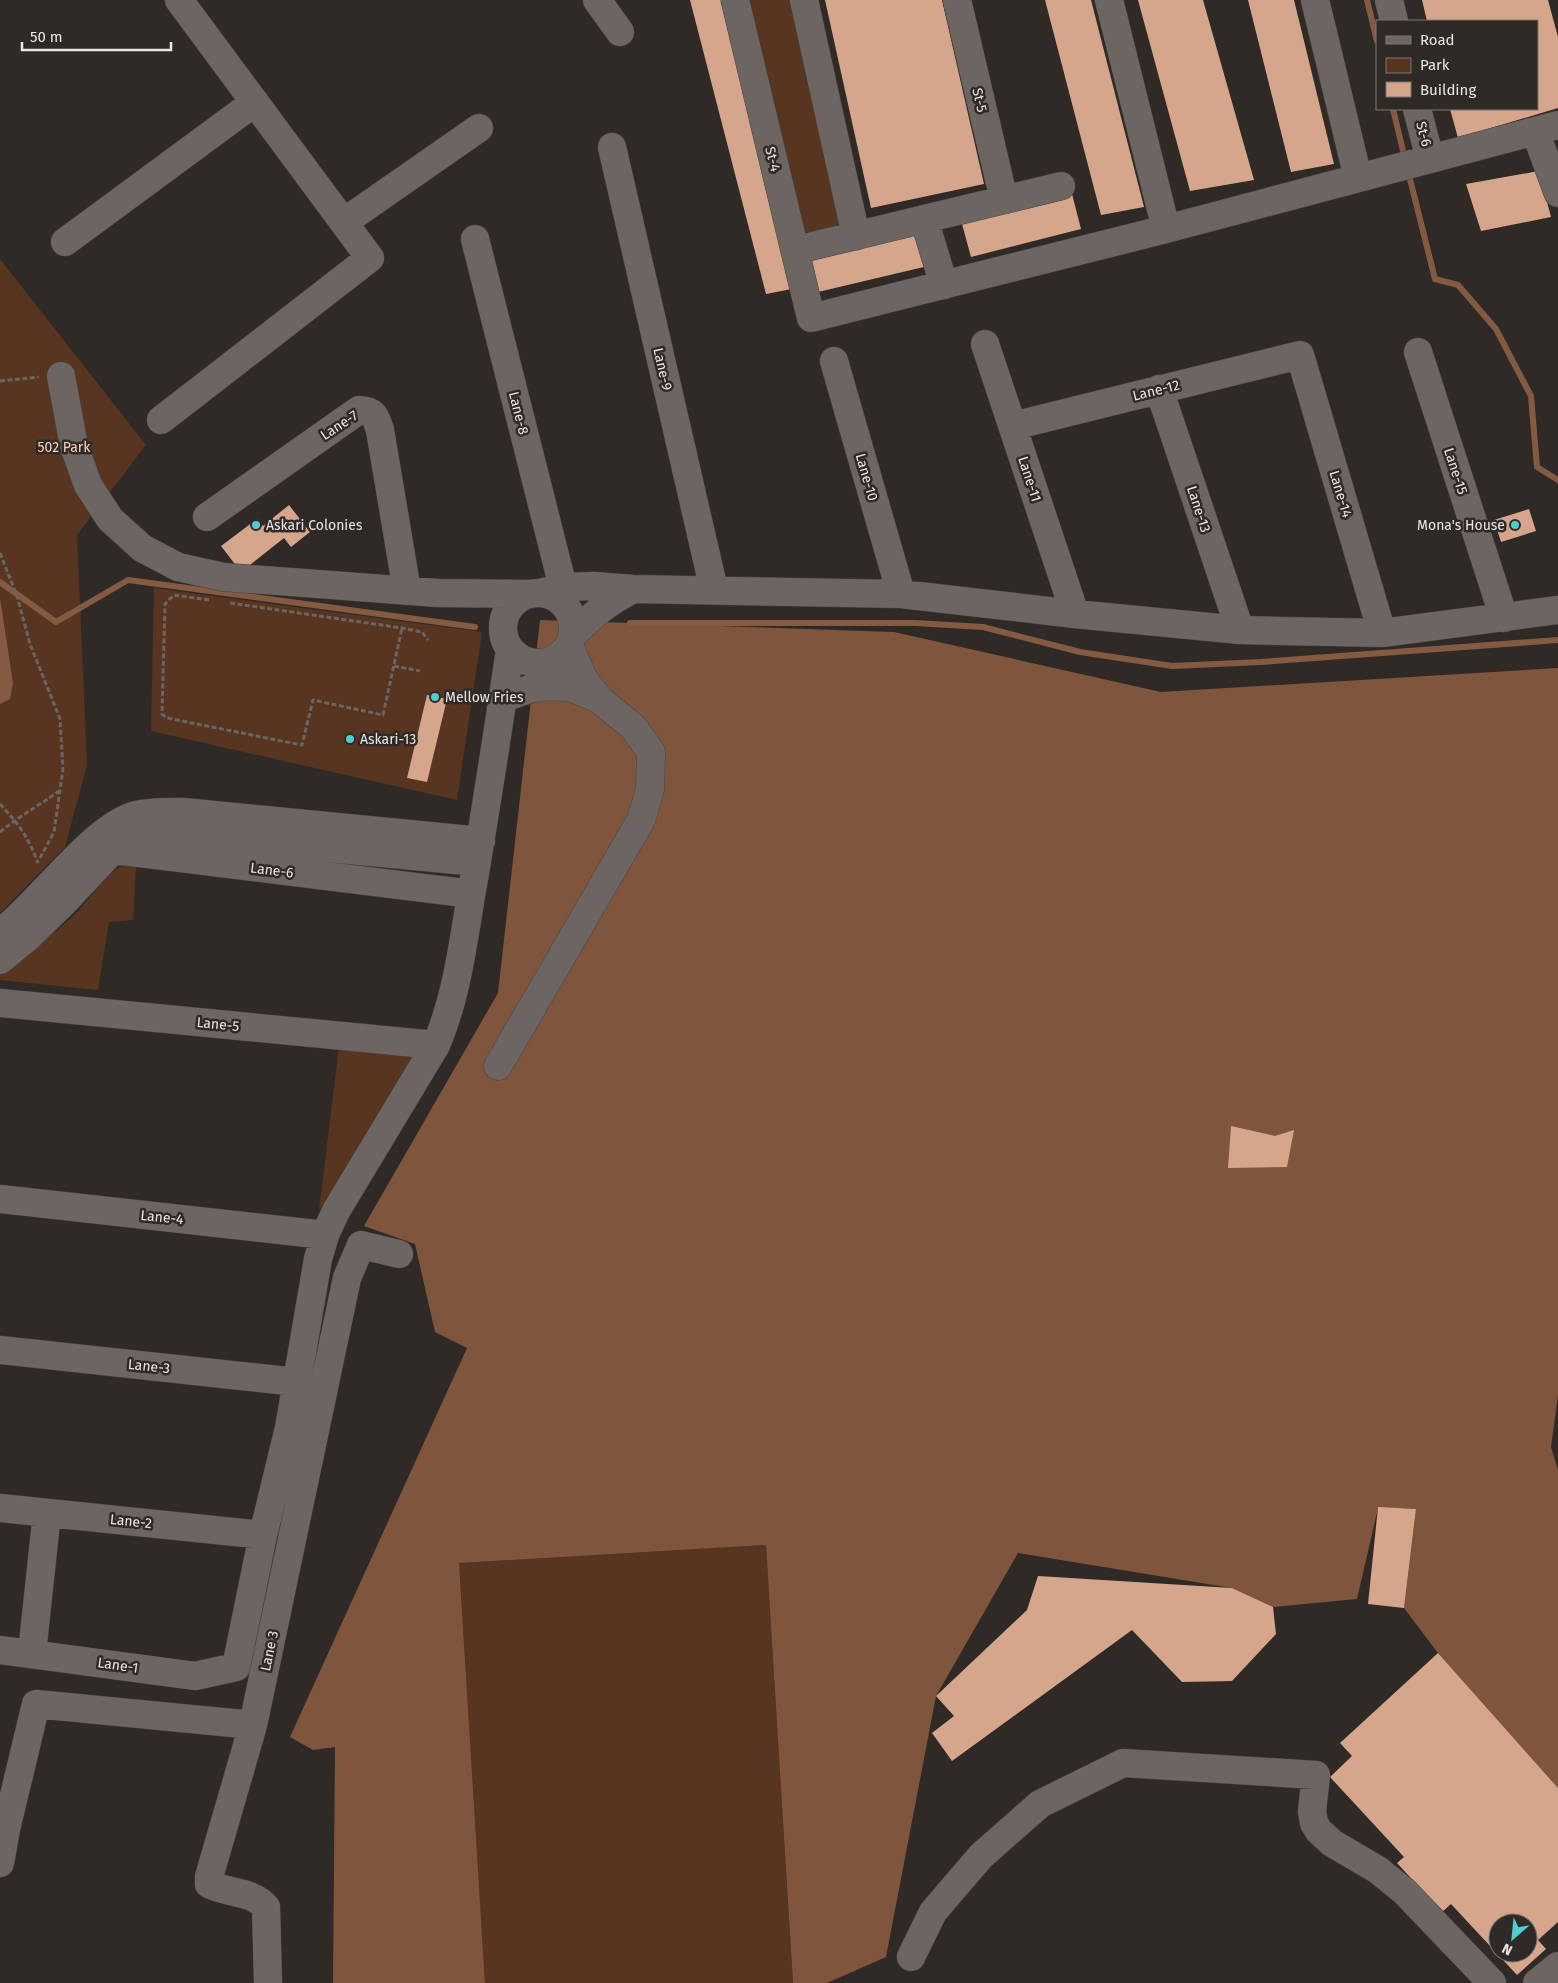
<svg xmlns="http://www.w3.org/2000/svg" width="1558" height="1983" viewBox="0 0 1558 1983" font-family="'Fira Sans',sans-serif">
	<rect width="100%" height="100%" fill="#302a27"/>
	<!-- green -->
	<path fill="#573521" d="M747,0H796L844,228L804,233Z
		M0,259L146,445L77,535L87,765L65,847L0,913Z
		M154,588L482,632L457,800L151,731Z
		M129,862L136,864L133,920L109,922L98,990L0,980V972C24,955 49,938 71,918C91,900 104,873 129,862Z
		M339,1047L413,1054L416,1066L319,1210Z
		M766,1545L793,1983H485L459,1563Z"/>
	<!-- forest -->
	<path fill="#7f553d" d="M540,620L894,632L1161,692L1558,668V1395L1551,1447L1558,1470V1788L1438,1653L1404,1608L1416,1509L1378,1508L1357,1599L1273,1607L1232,1588L1018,1553L936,1696L886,1957L827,1983H793L766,1545L459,1563L485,1983H333L335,1747L313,1750L290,1737L467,1348L435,1332L415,1244L364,1226L498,993Z"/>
	<!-- water -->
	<path fill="#845a42" d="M0,598L13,683L10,699L0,704Z"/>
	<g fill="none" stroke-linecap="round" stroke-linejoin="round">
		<!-- stream -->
		<path stroke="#845a42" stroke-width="6" d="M1367,0L1377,41
			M1393,109L1405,159
			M1408,171L1435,279L1458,285L1496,329L1531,396L1537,467L1558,480
			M0,582L56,622L128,580L475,627
			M630,623H915L983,627L1080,652L1172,666L1261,662L1558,640"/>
	</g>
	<!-- building -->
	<path fill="#d6a68c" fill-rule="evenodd" d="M690,0H725L797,288L766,294Z
		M825,0H942L984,184L871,208Z
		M1045,0H1091L1144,207L1101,215Z
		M1138,0H1203L1254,180L1190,191Z
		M1248,0H1294L1334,164L1291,172Z
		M1422,0H1548L1558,37V108L1458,138L1450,109H1537V21H1427Z
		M1539,171L1551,217L1481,231L1466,184Z
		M1072,194L1081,229L971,257L962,224Z
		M915,232L928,266L818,292L811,258Z
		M289,505L310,532L291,547L284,538L241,572L221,546L257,519L263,526Z
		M1529,509L1536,531L1501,542L1494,520Z
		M427,695L447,699L427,782L407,778Z
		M1231,1126L1275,1136L1294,1130L1287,1167L1228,1168Z
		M1378,1507L1416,1509L1404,1608L1368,1604Z
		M1038,1576L1232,1588L1273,1607L1276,1634L1232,1681L1182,1682L1132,1630L952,1761L932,1733L954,1716L936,1696L1027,1610Z
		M1438,1653L1558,1788V1922L1538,1940L1546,1949L1517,1975L1451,1904L1442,1912L1397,1863L1404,1857L1330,1777L1352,1756L1340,1743ZM1498,1923H1528V1953H1498Z"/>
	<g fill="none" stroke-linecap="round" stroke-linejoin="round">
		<defs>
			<path id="minor" d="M597,0L620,32
				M735,0L811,318L1166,229L1558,125
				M804,0L856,236
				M957,0L1004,200
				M1109,0L1166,229
				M1315,0L1358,178
				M1389,0L1394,21
				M1417,109L1430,159
				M1535,131L1558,193
				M612,147L714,590
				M924,219L944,285
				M344,222L479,128
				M475,239L563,587
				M65,242L255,102
				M796,250L1061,186
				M985,344L1075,614
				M1418,352L1504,618
				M834,361L901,594
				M61,376L74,446L88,485L110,519L142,548L178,567L223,577L438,593L530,594
				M1159,389L1240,630
				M161,420L370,258L179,0
				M1013,426L1300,355L1382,633
				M207,517L359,410C375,411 375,416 380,430L407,591
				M540,593L563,587L594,586L633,589L901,594L1075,614L1240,630L1382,633L1558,610
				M503 628a35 35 0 1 1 70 0a35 35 0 1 1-70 0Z
				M573,635C593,614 607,603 633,589
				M536,664L570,687L599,699
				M503,699C531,687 539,685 570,687
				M107,849L456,892
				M0,933C39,904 92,827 136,815C152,811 167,812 183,812L481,841
				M0,960L28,937L64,902L113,850L136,835L161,832L477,862
				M0,1003L436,1045
				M498,1066L641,820L650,790L651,752L633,727L600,700L583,678L569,645
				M0,1199L325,1235
				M0,1350L297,1382
				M0,1508L263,1535
				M0,1650L195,1676L236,1667L263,1535L289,1428L318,1259L325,1235L336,1211L436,1045C457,996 463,943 472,890C486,810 498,730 510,650
				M32,1653L47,1513
				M253,1725L209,1877V1884C228,1894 251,1890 266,1907L268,1983
				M0,1863L6,1829L36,1704L253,1725L347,1278L361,1245L399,1254
				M911,1957L933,1912L981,1856L1040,1804L1123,1763L1316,1775L1312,1811L1314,1823L1319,1831L1332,1843L1378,1870L1405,1892L1492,1983
				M1537,1983L1558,1966"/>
		</defs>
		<!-- minor casing -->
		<use href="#minor" stroke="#4b4643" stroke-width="29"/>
		<!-- path -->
		<path stroke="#6a6562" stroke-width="3" stroke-dasharray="5 2.5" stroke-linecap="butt" d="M0,381L39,377
			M0,553L17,596L30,644L60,719L63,769L54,832L40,858
			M209,600L174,595L165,604L162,714L167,718L302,745L313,700L383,715L402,628
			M230,603L402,628L422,632L428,640
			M394,666L420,671
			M0,804C18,823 29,838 38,863
			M0,832C18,817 40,805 59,791"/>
		<!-- minor -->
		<use href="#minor" stroke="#6c6562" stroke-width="28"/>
	</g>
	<!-- markers -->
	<g fill="#51ccd3" stroke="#302a27" stroke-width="2">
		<circle cx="256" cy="525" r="5"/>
		<circle cx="1515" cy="525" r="5"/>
		<circle cx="435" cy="697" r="5"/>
		<circle cx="350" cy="739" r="5"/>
	</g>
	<g text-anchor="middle" stroke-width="5" stroke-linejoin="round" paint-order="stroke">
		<!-- street labels -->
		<g font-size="14" fill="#ebe7e5" stroke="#302a27">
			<text transform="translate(980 100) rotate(77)" y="5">St-5</text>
			<text transform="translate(1424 134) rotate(75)" y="5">St-6</text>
			<text transform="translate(773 159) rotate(76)" y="5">St-4</text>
			<text transform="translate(663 369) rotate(77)" y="5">Lane-9</text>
			<text transform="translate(1156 390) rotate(-14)" y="5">Lane-12</text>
			<text transform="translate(519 413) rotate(76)" y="5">Lane-8</text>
			<text transform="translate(339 425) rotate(-33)" y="5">Lane-7</text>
			<text transform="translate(1456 471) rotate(72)" y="5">Lane-15</text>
			<text transform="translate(867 477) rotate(74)" y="5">Lane-10</text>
			<text transform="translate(1030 479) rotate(72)" y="5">Lane-11</text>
			<text transform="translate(1341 494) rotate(73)" y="5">Lane-14</text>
			<text transform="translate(1199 509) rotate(72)" y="5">Lane-13</text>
			<text transform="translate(272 870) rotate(7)" y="5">Lane-6</text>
			<text transform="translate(218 1024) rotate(6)" y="5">Lane-5</text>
			<text transform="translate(162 1217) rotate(6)" y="5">Lane-4</text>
			<text transform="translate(149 1366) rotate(6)" y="5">Lane-3</text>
			<text transform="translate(131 1521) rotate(6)" y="5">Lane-2</text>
			<text transform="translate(269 1651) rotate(-78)" y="5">Lane 3</text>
			<text transform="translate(118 1665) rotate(8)" y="5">Lane-1</text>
		</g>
		<!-- park labels -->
		<g font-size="14" fill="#fdd2ba" stroke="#302a27">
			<text x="64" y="452">502 Park</text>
		</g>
		<!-- poi labels -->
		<g font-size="14" fill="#ebe7e5" stroke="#302a27" text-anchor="start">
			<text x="266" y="530">Askari Colonies</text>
			<text x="1505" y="530" text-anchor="end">Mona's House</text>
			<text x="445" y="702">Mellow Fries</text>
			<text x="360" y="744">Askari-13</text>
		</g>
	</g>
	<!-- legend -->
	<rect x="1376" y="20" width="162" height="90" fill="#302a27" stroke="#7b7673"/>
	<rect x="1386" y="36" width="25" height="8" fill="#6c6562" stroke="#7b7673"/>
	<text x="1420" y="45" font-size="15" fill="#ebe7e5">Road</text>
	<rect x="1386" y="58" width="25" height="15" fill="#573521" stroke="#7b7673"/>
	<text x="1420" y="70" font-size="15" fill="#ebe7e5">Park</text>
	<rect x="1386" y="82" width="25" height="15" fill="#d6a68c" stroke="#7b7673"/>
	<text x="1420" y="95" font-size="15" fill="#ebe7e5">Building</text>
	<!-- north arrow -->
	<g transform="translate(1513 1938) rotate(207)"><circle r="24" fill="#302a27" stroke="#7b7673"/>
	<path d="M0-4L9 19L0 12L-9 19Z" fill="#51ccd3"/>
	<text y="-8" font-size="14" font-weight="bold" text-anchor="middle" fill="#ebe7e5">N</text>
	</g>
	<!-- scale -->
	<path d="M22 42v8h149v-8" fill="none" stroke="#ebe7e5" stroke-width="2.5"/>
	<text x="30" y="42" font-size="15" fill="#ebe7e5" stroke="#302a27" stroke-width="4" paint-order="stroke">50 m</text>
</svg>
